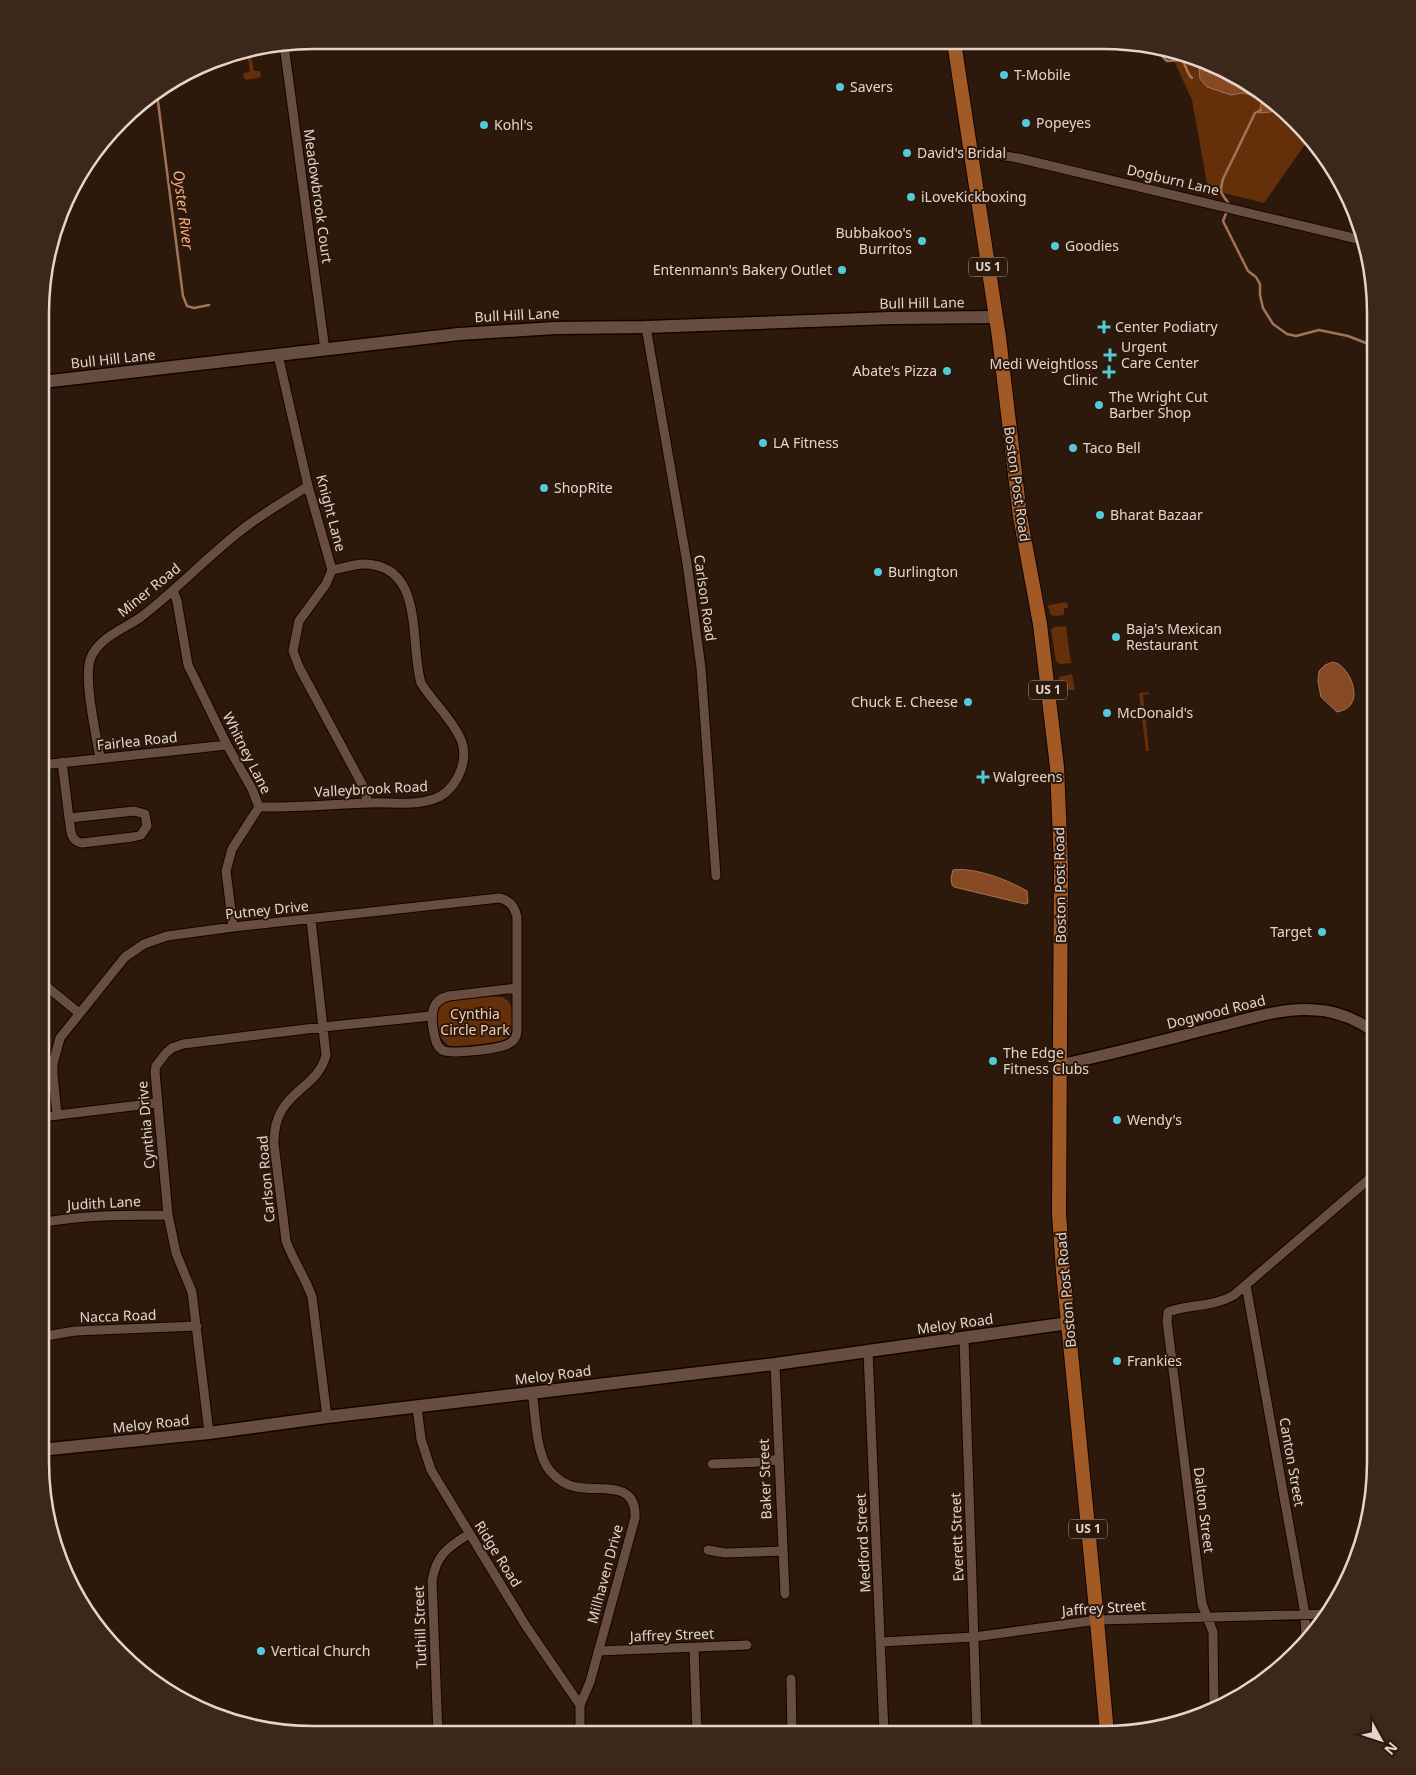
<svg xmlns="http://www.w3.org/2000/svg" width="1416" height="1775" viewBox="0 0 1416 1775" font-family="'Noto Sans',sans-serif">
	<rect width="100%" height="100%" fill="#2d180c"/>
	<!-- green -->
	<path fill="#652f09" d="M250,50L254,71H260L261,77L246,80L244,78L243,73L250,72L247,51Z
		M1169,50L1208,61L1255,86L1311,136L1264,203L1208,189L1192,100Z
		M1066,602L1068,604V608H1064V615L1055,616L1051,615L1048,607L1049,605Z
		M1066,626L1071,663L1060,664L1056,661L1051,630L1054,627Z
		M1072,674L1075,690H1061L1059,677Z
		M1149,692V694L1143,695L1149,751H1146L1139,693Z
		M502,997C511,1001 512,1007 512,1016C512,1022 513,1030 510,1035C503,1046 466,1044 454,1047C437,1045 430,1011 444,1004C452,999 492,996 502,997Z"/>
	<!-- water -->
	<path fill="#864924" stroke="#a27356" d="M1198,58L1208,61L1239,77V82L1243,86H1255L1277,105L1271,112L1259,113L1262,100L1256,96L1242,93L1231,95L1207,87L1200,79Z
		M1333,662C1347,664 1360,692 1351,704C1348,709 1342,711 1337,712L1321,697L1318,681L1319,671L1325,665Z
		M953,870C975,867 1008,880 1027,891L1028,903L1025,904L954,887L952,885L951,878Z"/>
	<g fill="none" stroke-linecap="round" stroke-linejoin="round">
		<!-- stream -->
		<path stroke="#a27356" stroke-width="2.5" d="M1161,48L1163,57L1167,61L1182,60C1187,66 1186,73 1192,78
			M157,94L183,296L187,306L194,308L209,305
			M1229,204C1221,192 1219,195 1223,179L1255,113L1261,110
			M1227,211L1223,221L1248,271L1256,277L1260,284V295L1263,308L1273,324L1287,334L1296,336L1319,330L1348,336L1376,347"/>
		<defs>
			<path id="minor" d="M284,45L325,350
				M972,157L988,153L1018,158L1366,241
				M646,327L687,563L701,668L716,876
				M278,355L308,486L332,570L326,584L299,621L293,651L299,667L363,786L368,803
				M173,590L177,601L188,665L227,745L252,789L259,807L232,849L226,871L233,927
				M100,758C96,734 84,682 90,660C97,638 124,629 141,617C175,591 205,559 239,532C260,515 285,501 308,486
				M62,762L69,818
				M51,764L227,745
				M259,807C296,808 332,804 369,803C390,802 414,806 434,799C454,792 467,767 463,746C459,727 432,701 421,683C409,643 426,563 362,564C352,565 342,568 332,570
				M134,811L145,814L147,826L141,835L133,837L82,843C69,841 71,828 69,818Z
				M311,920L326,1055C317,1092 273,1090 274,1144L286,1241C293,1260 305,1277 312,1297L327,1417
				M41,982L79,1013
				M57,1114L53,1075V1064L60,1038L125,957L144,944L167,936L233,927L499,898C510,900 515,907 517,917V1030C517,1035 515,1040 510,1043C502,1049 450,1055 442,1050C435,1045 435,1037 433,1029C431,1014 431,1000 449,996L517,988
				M41,1117L157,1103
				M40,1223C83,1215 125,1215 168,1215
				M1246,1285L1305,1614L1306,1644
				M40,1337L75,1331L197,1326
				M964,1338L977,1734
				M868,1351L884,1734
				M775,1364L785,1594
				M532,1392C536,1415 535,1453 550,1471C557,1479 565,1485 576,1487C599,1492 637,1479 635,1518L590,1682L580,1705V1734
				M417,1407L421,1439L431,1470L526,1626L580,1705
				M209,1433L192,1292L176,1253L168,1215L155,1072L156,1066L166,1053L172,1048L183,1044L323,1027L431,1016
				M712,1464L763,1462L778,1459
				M708,1550L725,1553L782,1551
				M881,1642L974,1637L1097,1620L1330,1614
				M694,1648L697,1734
				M598,1651L747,1645
				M791,1679L792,1734
				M1214,1709L1213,1632L1202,1604L1167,1321L1168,1312C1190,1304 1214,1307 1234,1295L1376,1173
				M438,1734L432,1581C436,1555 448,1547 469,1534"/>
			<path id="tertiary" d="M1060,1065C1112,1054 1164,1040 1216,1027C1248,1019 1283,1007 1316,1010C1338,1011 1358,1020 1376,1033"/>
			<path id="secondary" d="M42,382L459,334L555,328L646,327L891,318L996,317
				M40,1450L209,1433L327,1417L775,1364L1069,1323"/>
			<path id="primary" d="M954,42L999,337L1020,516L1040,624L1057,767L1061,865L1059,1213L1063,1271L1097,1620L1107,1734"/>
		</defs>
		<!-- minor casing -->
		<use href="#minor" stroke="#140300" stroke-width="11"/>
		<!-- tertiary casing -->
		<use href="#tertiary" stroke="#140300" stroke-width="14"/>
		<!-- secondary casing -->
		<use href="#secondary" stroke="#140300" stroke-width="15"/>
		<!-- primary casing -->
		<use href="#primary" stroke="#140300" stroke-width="16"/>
		<!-- minor -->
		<use href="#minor" stroke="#674e40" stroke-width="9"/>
		<!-- tertiary -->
		<use href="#tertiary" stroke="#674e40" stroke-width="11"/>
		<!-- secondary -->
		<use href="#secondary" stroke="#674e40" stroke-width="12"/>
		<!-- primary -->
		<use href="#primary" stroke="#a15926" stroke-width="14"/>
	</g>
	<!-- markers -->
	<g fill="#52cbd9" stroke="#2d180c" stroke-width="2">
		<circle cx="1004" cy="75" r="5"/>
		<circle cx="840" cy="87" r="5"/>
		<circle cx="1026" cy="123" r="5"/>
		<circle cx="484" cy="125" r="5"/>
		<circle cx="907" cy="153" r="5"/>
		<circle cx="911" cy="197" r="5"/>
		<circle cx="922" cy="241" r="5"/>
		<circle cx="1055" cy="246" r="5"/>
		<circle cx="842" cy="270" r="5"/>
		<path d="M1101.5 319.5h5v5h5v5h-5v5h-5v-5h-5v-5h5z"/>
		<path d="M1107.5 347.5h5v5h5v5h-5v5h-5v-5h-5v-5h5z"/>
		<circle cx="947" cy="371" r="5"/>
		<path d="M1106.5 364.5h5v5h5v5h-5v5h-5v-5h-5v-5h5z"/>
		<circle cx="1099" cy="405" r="5"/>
		<circle cx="763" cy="443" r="5"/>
		<circle cx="1073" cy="448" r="5"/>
		<circle cx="544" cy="488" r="5"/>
		<circle cx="1100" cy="515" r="5"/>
		<circle cx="878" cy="572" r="5"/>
		<circle cx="1116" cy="637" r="5"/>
		<circle cx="968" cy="702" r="5"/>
		<circle cx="1107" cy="713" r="5"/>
		<path d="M980.5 769.5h5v5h5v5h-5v5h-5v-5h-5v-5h5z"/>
		<circle cx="1322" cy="932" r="5"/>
		<circle cx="993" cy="1061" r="5"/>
		<circle cx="1117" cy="1120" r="5"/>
		<circle cx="1117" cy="1361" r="5"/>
		<circle cx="261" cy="1651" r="5"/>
	</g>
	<g text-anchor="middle" stroke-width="4" stroke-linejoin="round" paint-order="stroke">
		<!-- shield labels -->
		<g fill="#2d180c" stroke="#ac9c92" stroke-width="1">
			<rect x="969" y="257.5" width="38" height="19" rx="4"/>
			<rect x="1029" y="680.5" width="38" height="19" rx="4"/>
			<rect x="1069" y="1519.5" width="38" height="19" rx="4"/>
		</g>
		<g font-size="12" font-weight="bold" fill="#e3d4cc">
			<text x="988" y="271">US 1</text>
			<text x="1048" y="694">US 1</text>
			<text x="1088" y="1533">US 1</text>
		</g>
		<!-- poi labels -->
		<g font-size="14" fill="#e3d4cc" stroke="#2d180c" text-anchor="start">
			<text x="1014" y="80">T-Mobile</text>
			<text x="850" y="92">Savers</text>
			<text x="1036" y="128">Popeyes</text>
			<text x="494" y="130">Kohl's</text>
			<text x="917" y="158">David's Bridal</text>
			<text x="921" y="202">iLoveKickboxing</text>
			<text x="912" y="238" text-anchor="end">Bubbakoo's<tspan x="912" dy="16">Burritos</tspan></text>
			<text x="1065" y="251">Goodies</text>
			<text x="832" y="275" text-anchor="end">Entenmann's Bakery Outlet</text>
			<text x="1115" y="332">Center Podiatry</text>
			<text x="1121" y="352">Urgent<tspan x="1121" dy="16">Care Center</tspan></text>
			<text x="1098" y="369" text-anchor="end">Medi Weightloss<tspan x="1098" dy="16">Clinic</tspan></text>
			<text x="937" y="376" text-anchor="end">Abate's Pizza</text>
			<text x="1109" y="402">The Wright Cut<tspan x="1109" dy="16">Barber Shop</tspan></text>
			<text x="773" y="448">LA Fitness</text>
			<text x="1083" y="453">Taco Bell</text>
			<text x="554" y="493">ShopRite</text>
			<text x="1110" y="520">Bharat Bazaar</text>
			<text x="888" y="577">Burlington</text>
			<text x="1126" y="634">Baja's Mexican<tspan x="1126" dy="16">Restaurant</tspan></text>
			<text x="958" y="707" text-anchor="end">Chuck E. Cheese</text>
			<text x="1117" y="718">McDonald's</text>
			<text x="993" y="782">Walgreens</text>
			<text x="1312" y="937" text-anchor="end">Target</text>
			<text x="1003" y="1058">The Edge<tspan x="1003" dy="16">Fitness Clubs</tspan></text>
			<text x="1127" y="1125">Wendy's</text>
			<text x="1127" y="1366">Frankies</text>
			<text x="271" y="1656">Vertical Church</text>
		</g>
		<!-- street labels -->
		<g font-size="14" fill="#e3d4cc" stroke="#2d180c">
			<text transform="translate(1173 180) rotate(13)" y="5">Dogburn Lane</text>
			<text transform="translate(318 196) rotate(82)" y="5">Meadowbrook Court</text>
			<text transform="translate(922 303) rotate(-1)" y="5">Bull Hill Lane</text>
			<text transform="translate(517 315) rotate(-3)" y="5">Bull Hill Lane</text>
			<text transform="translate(113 359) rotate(-6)" y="5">Bull Hill Lane</text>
			<text transform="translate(1017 484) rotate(82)" y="5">Boston Post Road</text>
			<text transform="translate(331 513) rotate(75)" y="5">Knight Lane</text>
			<text transform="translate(149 590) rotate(-39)" y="5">Miner Road</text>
			<text transform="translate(705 598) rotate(82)" y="5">Carlson Road</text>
			<text transform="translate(137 741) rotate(-6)" y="5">Fairlea Road</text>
			<text transform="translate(247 753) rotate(63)" y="5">Whitney Lane</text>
			<text transform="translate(371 789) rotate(-3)" y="5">Valleybrook Road</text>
			<text transform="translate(1060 885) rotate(-91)" y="5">Boston Post Road</text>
			<text transform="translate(267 910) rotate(-6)" y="5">Putney Drive</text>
			<text transform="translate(1216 1012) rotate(-14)" y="5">Dogwood Road</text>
			<text transform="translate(146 1125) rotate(-95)" y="5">Cynthia Drive</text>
			<text transform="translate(266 1179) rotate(-95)" y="5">Carlson Road</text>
			<text transform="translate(104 1203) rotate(-3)" y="5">Judith Lane</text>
			<text transform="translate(1066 1290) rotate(-95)" y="5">Boston Post Road</text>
			<text transform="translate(118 1316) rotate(-2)" y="5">Nacca Road</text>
			<text transform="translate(955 1324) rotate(-8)" y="5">Meloy Road</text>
			<text transform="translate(553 1375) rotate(-7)" y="5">Meloy Road</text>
			<text transform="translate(151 1424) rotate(-6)" y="5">Meloy Road</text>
			<text transform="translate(1292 1462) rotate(80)" y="5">Canton Street</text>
			<text transform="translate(765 1479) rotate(-92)" y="5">Baker Street</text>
			<text transform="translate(1204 1510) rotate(83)" y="5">Dalton Street</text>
			<text transform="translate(957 1537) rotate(-92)" y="5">Everett Street</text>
			<text transform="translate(863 1543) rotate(-93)" y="5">Medford Street</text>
			<text transform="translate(498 1554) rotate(58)" y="5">Ridge Road</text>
			<text transform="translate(605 1574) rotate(-75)" y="5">Millhaven Drive</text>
			<text transform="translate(1104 1608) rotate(-4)" y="5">Jaffrey Street</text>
			<text transform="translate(420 1627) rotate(-92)" y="5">Tuthill Street</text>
			<text transform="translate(672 1635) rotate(-2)" y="5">Jaffrey Street</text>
		</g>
		<!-- park labels -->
		<g font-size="14" fill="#f2cdb8" stroke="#2d180c">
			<text x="475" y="1019">Cynthia<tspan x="475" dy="16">Circle Park</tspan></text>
		</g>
		<!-- water labels -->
		<g font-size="15" font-style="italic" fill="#f4ab83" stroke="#2d180c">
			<text transform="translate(183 210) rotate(83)" y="5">Oyster River</text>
		</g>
	</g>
	<!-- crop -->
	<path d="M0 0H1416V1775H0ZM313 49H1103A264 264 0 0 1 1367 313V1462A264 264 0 0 1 1103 1726H313A264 264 0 0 1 49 1462V313A264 264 0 0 1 313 49Z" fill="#3c271b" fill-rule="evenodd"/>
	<path fill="none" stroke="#e3d4cc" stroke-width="2.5" d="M313 49H1103A264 264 0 0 1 1367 313V1462A264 264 0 0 1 1103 1726H313A264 264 0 0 1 49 1462V313A264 264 0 0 1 313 49Z"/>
	<!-- north arrow -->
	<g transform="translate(1381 1740) rotate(130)" stroke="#2d180c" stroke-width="4" paint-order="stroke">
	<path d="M0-4L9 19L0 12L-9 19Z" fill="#e3d4cc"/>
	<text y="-8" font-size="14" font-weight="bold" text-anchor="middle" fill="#e3d4cc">N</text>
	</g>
</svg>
